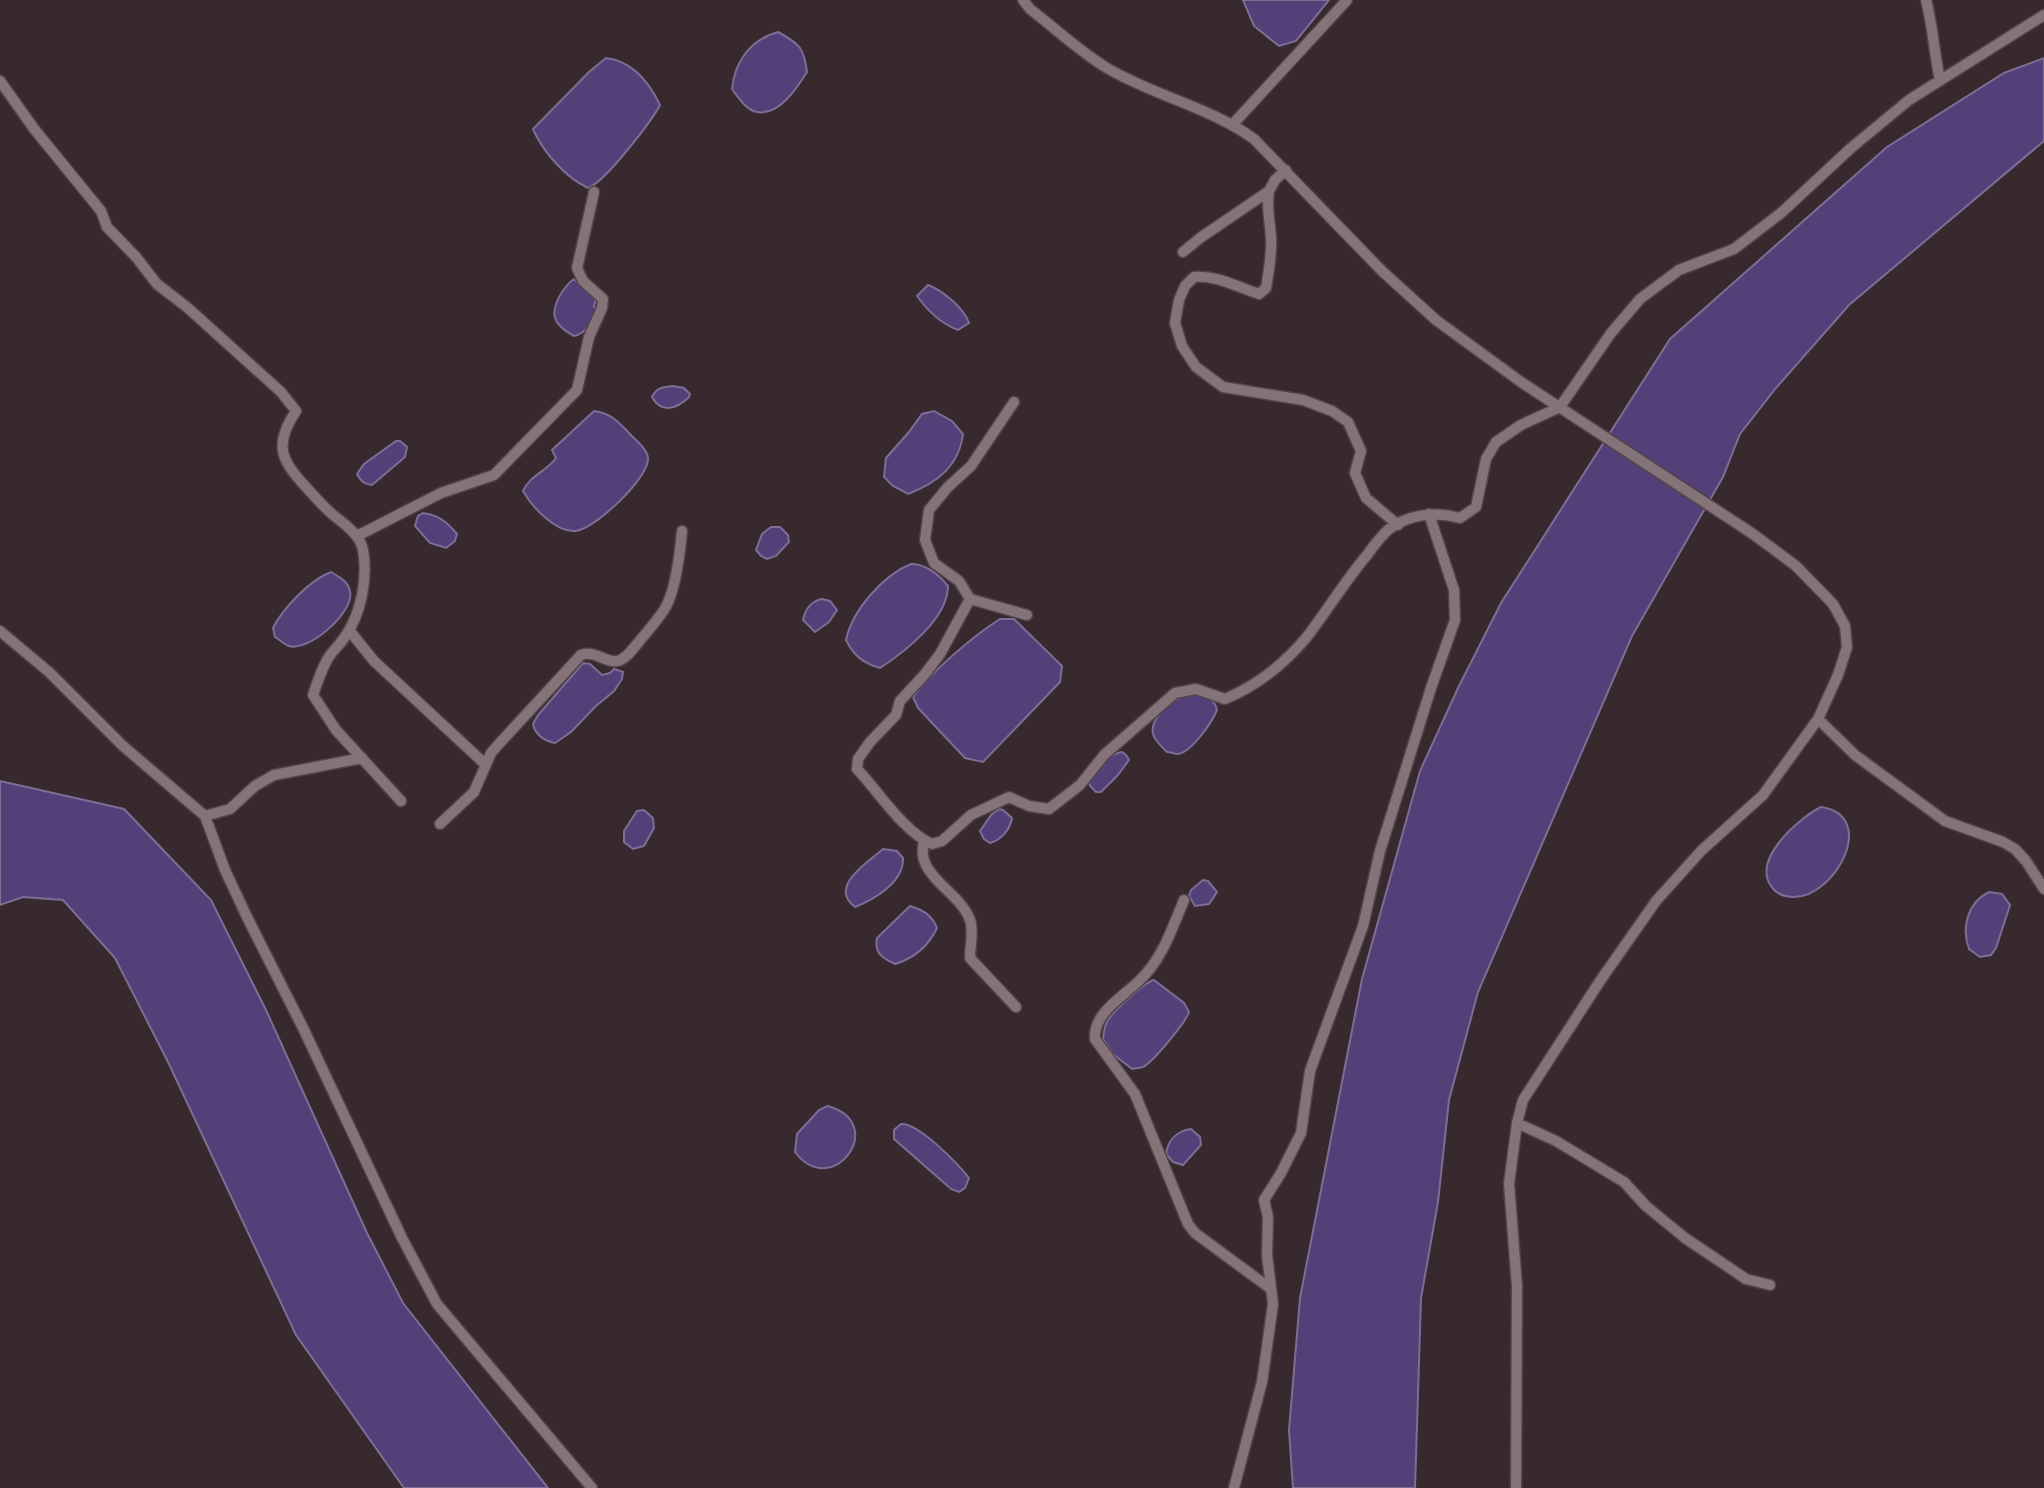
<svg xmlns="http://www.w3.org/2000/svg" width="2044" height="1488" viewBox="0 0 2044 1488" font-family="Poppins,sans-serif">
	<rect width="100%" height="100%" fill="#37292d"/>
	<!-- water -->
	<path fill="#534078" stroke="#7e6d95" stroke-width="2" d="M1243,0H1329L1296,41L1279,46L1254,26Z
		M778,32C800,44 804,48 807,72C797,88 779,116 757,112C746,110 738,97 732,89C735,61 750,40 778,32Z
		M606,58C633,61 649,82 660,105C651,122 604,183 588,188C565,177 543,152 533,129L589,72Z
		M2044,58V141L1849,305L1776,388L1740,434L1723,477L1632,636L1478,992L1449,1100L1438,1202L1421,1298L1415,1488H1293L1289,1430L1300,1298L1362,979L1420,771L1458,688L1501,603L1670,339L1887,147L2004,73Z
		M574,279L596,299L594,306L596,310C592,322 587,333 574,336C552,324 549,313 562,292C566,286 568,283 574,279Z
		M928,285C942,290 964,308 969,323L958,330C942,324 927,310 917,296Z
		M673,386L684,388L690,394L689,397C677,409 661,414 652,397C657,387 663,387 673,386Z
		M594,411C610,413 618,421 629,433C635,440 647,448 648,458C650,477 595,529 576,531C556,533 532,507 523,491C530,475 546,472 556,458L552,450Z
		M934,411L952,421L963,434C959,466 937,483 908,494L893,486L884,477L886,458L909,432L922,414Z
		M396,441H400L407,447L405,457L372,485C365,484 361,482 357,474L364,464Z
		M423,513C439,515 447,522 457,534L455,541L446,548L430,543L415,526L418,516Z
		M771,527H780L788,535L789,542L776,556L767,559L761,556L756,550L762,534Z
		M911,564C926,564 939,575 948,586C948,618 906,651 880,668C863,663 854,656 846,640C852,611 883,575 911,564Z
		M331,572C339,577 348,581 350,591C355,612 309,652 289,646C285,645 279,639 275,637L273,628C283,608 310,580 331,572Z
		M822,599L830,601L837,610L829,622L815,632L803,620C805,610 811,601 822,599Z
		M1000,619H1014L1062,666L1060,682L983,762L965,758L918,708L913,697C932,671 973,636 1000,619Z
		M583,663L590,664L602,675L610,673L614,669L623,672L622,679L614,691L596,706L571,732L555,743C545,741 535,735 533,724L538,715Z
		M1193,692C1205,695 1214,697 1217,710C1212,722 1192,752 1178,754C1177,754 1168,752 1167,752C1162,747 1155,741 1153,734C1149,715 1178,696 1193,692Z
		M1122,752L1126,755L1129,760L1117,776L1101,792H1096L1090,786L1089,780C1098,769 1107,754 1122,752Z
		M0,781L124,809L211,900L266,1010L367,1233L403,1303L548,1488H404L296,1335L168,1062L115,958L63,900L23,897L0,905Z
		M1821,807C1878,815 1837,896 1794,897C1784,897 1776,894 1771,886C1752,859 1799,818 1821,807Z
		M999,809L1003,810L1012,818C1010,830 1001,840 990,843L984,839L980,831L991,815Z
		M644,810L653,818L654,828L644,846L633,849L624,842V831L637,811Z
		M883,849L897,851L903,858C904,882 875,899 855,907C828,887 867,863 883,849Z
		M1203,880L1208,881L1217,892L1209,904L1195,906L1189,896L1191,890Z
		M1989,892L2002,894L2010,905L1996,948L1991,955L1980,957L1969,949C1961,927 1968,902 1989,892Z
		M910,906C923,910 932,915 937,928C928,947 915,958 895,964C882,958 874,953 877,938Z
		M1154,980L1184,1003L1189,1012C1186,1022 1153,1062 1143,1067C1142,1068 1133,1068 1132,1069L1113,1054L1103,1039C1104,1033 1104,1027 1107,1022C1111,1013 1145,982 1154,980Z
		M827,1106C890,1122 833,1202 795,1152L797,1134L819,1110Z
		M901,1124C919,1123 958,1164 969,1178L965,1188L959,1192L951,1189L894,1139V1130Z
		M1191,1129L1200,1137L1201,1145L1183,1165L1173,1162L1166,1154C1168,1140 1177,1131 1191,1129Z"/>
	<g fill="none" stroke-linecap="round" stroke-linejoin="round">
		<defs>
			<path id="street" d="M1023,0L1030,9C1055,28 1080,52 1107,68C1154,96 1210,107 1254,139L1382,271L1436,320L1521,382L1753,534L1796,566L1833,604L1845,626L1847,647L1838,675L1818,719L1763,795L1701,851L1656,901L1600,981L1523,1100L1517,1123L1509,1184L1517,1286L1516,1488
				M1926,0C1933,26 1934,53 1940,80
				M0,81L35,130L101,211L107,227L136,257L157,284L188,308L281,392L296,411C274,444 280,460 306,487C314,496 323,506 332,514C344,524 360,534 363,550C368,579 361,615 344,638C339,646 331,652 327,660C321,671 317,683 313,695L336,730L401,801
				M1233,124L1347,0
				M1269,191C1266,207 1270,221 1271,237C1272,254 1269,271 1266,288L1259,294C1237,287 1217,275 1194,277L1185,286L1179,300L1175,323L1182,346L1196,367L1223,387L1303,400L1332,411L1348,422L1361,451L1355,473L1366,498L1398,525
				M1183,252L1200,238L1269,191L1275,180L1286,170
				M1014,402L971,466L948,487L929,510L925,540L934,563L959,581L970,599L940,654L925,674L900,701L896,715L870,742L858,759L857,769C879,792 903,831 932,844L942,841L971,815L1009,797L1029,806L1049,809L1080,785L1104,755L1175,693L1196,689L1225,699C1256,686 1284,664 1306,638C1327,611 1345,581 1367,555C1373,547 1380,537 1388,530C1408,514 1436,511 1460,518L1476,507L1486,459L1496,442L1521,425L1560,407L1611,333L1640,299L1679,270L1734,249L1781,213L1851,148L1909,100L2044,15
				M357,536L441,493L494,475L577,390L589,337L602,308L603,299L583,281L577,268L594,192
				M970,599L1027,615
				M349,630L374,661L486,765
				M0,631L49,672L123,746L205,816L230,809L255,786L274,775L362,758
				M1818,719L1855,755L1945,821L2003,842L2015,849L2026,861L2044,889
				M205,816L225,870L247,917L304,1030L402,1238L437,1304L592,1488
				M440,824L474,792L491,753L498,745L581,655C597,650 604,663 617,661C625,660 632,650 637,644C646,633 656,622 664,610C676,592 680,553 682,531
				M924,841C914,876 960,891 970,920C974,931 970,946 970,958L1016,1007
				M1184,900C1172,928 1163,958 1140,980C1123,997 1093,1013 1095,1039L1135,1094L1188,1224L1195,1233L1271,1289
				M1517,1123L1556,1141L1624,1182L1646,1206L1685,1238L1746,1279L1770,1285
				M1234,1488L1262,1382L1273,1304L1267,1255L1268,1217L1264,1200L1281,1173L1301,1133L1310,1071L1363,926L1380,851L1431,688L1455,620L1454,590L1429,514"/>
		</defs>
		<!-- street casing -->
		<use href="#street" stroke="#514448" stroke-width="13"/>
		<!-- street -->
		<use href="#street" stroke="#857379" stroke-width="10"/>
	</g>
</svg>
